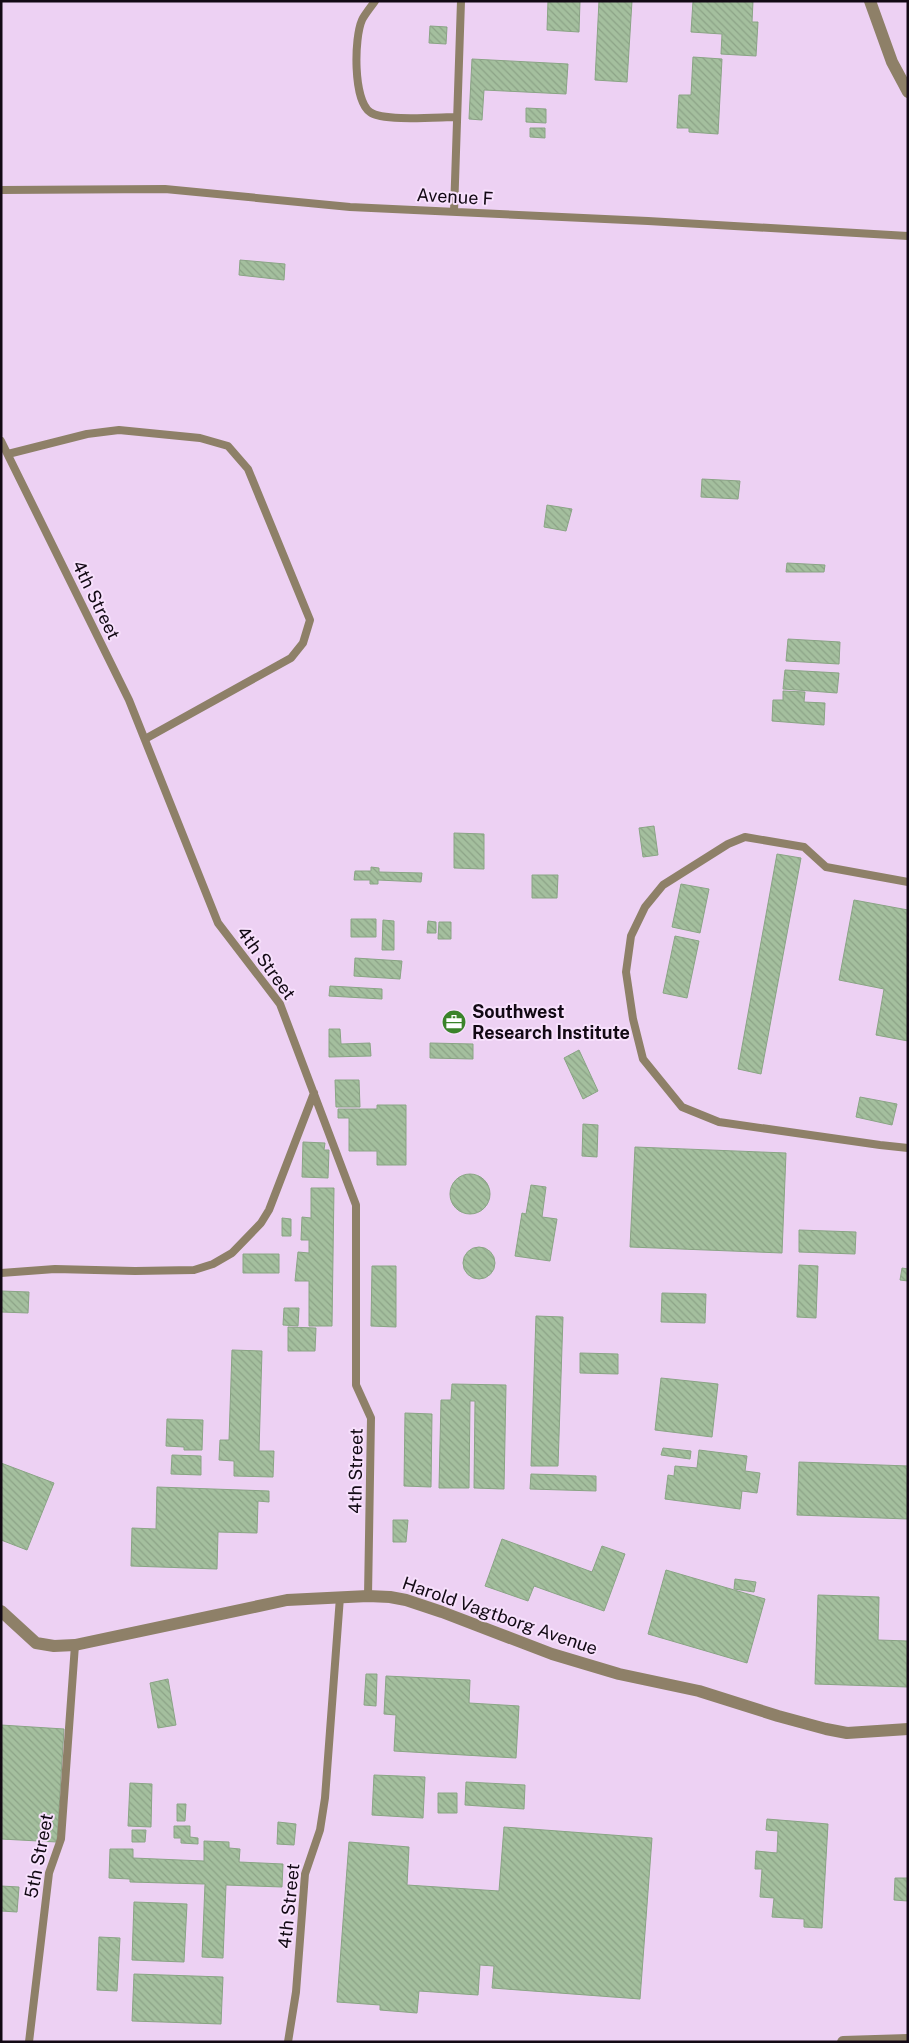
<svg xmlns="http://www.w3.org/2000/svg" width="909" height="2043" viewBox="0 0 909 2043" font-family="'Public Sans',sans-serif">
	<defs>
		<pattern id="building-back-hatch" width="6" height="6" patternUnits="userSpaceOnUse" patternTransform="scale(1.25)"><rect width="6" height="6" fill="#a4bf9e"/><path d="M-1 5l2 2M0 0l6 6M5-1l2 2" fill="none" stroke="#8ca387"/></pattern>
	</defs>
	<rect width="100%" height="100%" fill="#edd1f3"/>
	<!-- building -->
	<path fill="url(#building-back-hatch)" stroke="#8aa485" d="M548,1H580L579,32L547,30Z
		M599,1H632L627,82L595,80Z
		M693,1H753L752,22H758L756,56L721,54L722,34L691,32Z
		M430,26L447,27L446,44L429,43Z
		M693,57L722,59L718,134L689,132V128H677L679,95H691Z
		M472,59L568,64L566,94L484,90L482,120L469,119Z
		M526,108L546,109V123L526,122Z
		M530,128H545V138L530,137Z
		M240,260L285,264L284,280L239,275Z
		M702,479L740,481L738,499L701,497Z
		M547,505L572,509L566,531L544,527Z
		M787,563L825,565L824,572H786Z
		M788,639L840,642L839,664L786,661Z
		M785,670L839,673L837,693L783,689Z
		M783,691L805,692L804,702L825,703L824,725L772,721L773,700H783Z
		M654,826L658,855L643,857L639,828Z
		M454,833L484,834V869L454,868Z
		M777,854L801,858L761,1074L738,1069Z
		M371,867L379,868V872L422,873L421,882L378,880V884H370V880H354L355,871H371Z
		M532,875H558L557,898H532Z
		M681,884L709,889L700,933L672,927Z
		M854,900L908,910V1041L876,1035L884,989L839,980Z
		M351,919H376V937H351Z
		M383,920L394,921V950H382Z
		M428,921L436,922V933H427Z
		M439,922H451V939H438Z
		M675,936L699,941L687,998L663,993Z
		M355,958L402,961L400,979L354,976Z
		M330,986L382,989V999L329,996Z
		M329,1029H340L341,1044L370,1043L371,1056L329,1057Z
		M430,1043L473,1044V1059L430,1058Z
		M579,1050L598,1091L583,1099L564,1058Z
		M335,1080H359L360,1107H336Z
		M860,1097L897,1104L892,1125L856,1117Z
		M377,1105H406V1165H377V1151H349V1118H338V1109H377Z
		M583,1124L598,1125L597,1157L582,1156Z
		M303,1142L325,1143L324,1150H329L328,1178L302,1177Z
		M635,1147L786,1153L782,1253L630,1247Z
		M450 1194a20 20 0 1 1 40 0a20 20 0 1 1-40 0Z
		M531,1185L546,1187L542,1217L557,1219L550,1261L515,1256L522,1213L526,1214Z
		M311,1188H334L332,1326H309V1281H295L298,1252L309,1253V1240H301L302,1217L311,1218Z
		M282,1218L291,1219V1236H282Z
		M799,1230L856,1232L855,1254L799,1252Z
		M463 1263a16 16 0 1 1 32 0a16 16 0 1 1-32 0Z
		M243,1254H279V1273H243Z
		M799,1265L818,1266L816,1318L797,1317Z
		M372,1266H396V1327L371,1326Z
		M902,1268L908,1269V1281L900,1280Z
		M1,1291L29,1292L28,1313L1,1312Z
		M662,1293L706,1294L705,1323L661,1322Z
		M284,1308H299L298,1326L283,1325Z
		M536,1316L563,1317L558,1466H531Z
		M288,1327L316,1328L315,1351H288Z
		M232,1350L262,1351L259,1451H274L273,1477L234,1476V1461L219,1460L220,1440H229Z
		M580,1353L618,1354V1374L580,1373Z
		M661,1378L718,1384L712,1437L655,1430Z
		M452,1384L506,1385L504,1489L474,1488L475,1401H470L469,1488H439L441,1400H451Z
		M405,1413L432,1414L431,1487L404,1486Z
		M167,1419L203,1420L202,1450H184V1447L166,1446Z
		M663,1448L691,1451L690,1459L661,1455Z
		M699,1450L747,1456L745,1471L760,1473L757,1493L742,1491L740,1509L665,1499L668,1475L674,1476L675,1466L697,1468Z
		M172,1455L201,1456V1475L171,1474Z
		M799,1462L908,1466V1519L797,1515Z
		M1,1463L54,1483L27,1550L1,1540Z
		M531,1474L596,1476V1491L530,1489Z
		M157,1487L269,1491V1502L258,1501L257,1533L218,1532L217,1569L131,1566L132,1528L156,1529Z
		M393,1520H408L406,1542H393Z
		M502,1539L592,1572L602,1546L625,1554L604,1611L534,1586L528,1601L485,1586Z
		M666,1570L765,1599L747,1663L648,1634Z
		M735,1579L756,1582L754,1592L734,1589Z
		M818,1595L879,1597L878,1640L908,1641V1687L815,1684Z
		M366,1674H377L376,1706L364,1705Z
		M386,1676L470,1680L469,1703L519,1706L516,1758L394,1751L396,1715L384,1714Z
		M168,1679L176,1725L158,1728L150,1683Z
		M1,1725L64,1729L57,1842L1,1839Z
		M374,1775L425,1777L423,1818L372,1815Z
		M466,1782L525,1785L524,1809L465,1805Z
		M130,1783L152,1784L151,1827L128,1826Z
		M438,1793H457V1813H438Z
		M177,1804H186L185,1821H177Z
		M767,1819L828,1824L822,1928L804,1927V1919L772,1917L774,1898L760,1897L762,1869H755L756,1851L777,1853L778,1831L766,1830Z
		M278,1822L296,1824L294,1845L277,1844Z
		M174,1826H190V1837L198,1838V1844L181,1843V1838H174Z
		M504,1827L652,1838L640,1999L492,1988L494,1966L480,1965L478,1995L419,1991L417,2013L380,2010V2005L337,2002L349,1842L409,1847L407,1885L499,1891Z
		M132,1830H146L145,1842H132Z
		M204,1841L229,1842V1848L240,1849L239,1862L283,1864L282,1887L226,1885L223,1958L202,1957L205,1884L130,1882V1879L109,1878L110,1849H133V1858L204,1861Z
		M895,1878H908V1901L894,1900Z
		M1,1886L19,1887L17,1912L1,1911Z
		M134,1902L187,1904L184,1962L132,1960Z
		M99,1937L120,1938L117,1991L97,1990Z
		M134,1974L223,1977L221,2024L132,2021Z"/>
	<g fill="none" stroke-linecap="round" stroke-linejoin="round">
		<!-- service -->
		<path stroke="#8e8068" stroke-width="8" d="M375,1C371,7 365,14 362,20C354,38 353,100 370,112C383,122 439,117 457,117
			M1,190L165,189L350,207L648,221L908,236
			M454,212L461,1
			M1,441L129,700L218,923L280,1004L356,1205V1385L371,1418L368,1596
			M8,454L87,434L119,430L200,438L228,446L248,469L310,620L303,643L291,658L145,739
			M908,882L826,867L804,847L745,837L728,844L663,885L645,907L631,936L626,972L633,1019L643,1059L682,1107L719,1122L880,1145L908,1148
			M1,1273L55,1269L135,1271L194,1270L213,1264L232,1253L261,1223L269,1210L314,1093
			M29,2042L49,1873L61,1839L75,1645
			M288,2042L296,1992L305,1874L320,1830L325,1798L340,1597"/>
		<!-- minor -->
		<path stroke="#8e8068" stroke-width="12" d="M870,1L892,62L908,92
			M1,1611L36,1643L54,1646L75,1645L287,1600L368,1596L390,1597L406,1600L442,1612L552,1654L619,1674L699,1691L778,1716L826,1729L847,1733L908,1729
			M843,2042L908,2040"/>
	</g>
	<!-- icons -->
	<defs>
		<symbol id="office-disc" viewBox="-11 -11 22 22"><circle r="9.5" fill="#3a832a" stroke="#f7e0fc"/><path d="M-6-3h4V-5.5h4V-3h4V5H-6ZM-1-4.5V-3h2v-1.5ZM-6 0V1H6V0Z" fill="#fff"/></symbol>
	</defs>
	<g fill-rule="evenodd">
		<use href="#office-disc" x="440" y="1008" width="28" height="28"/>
	</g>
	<g text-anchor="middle" stroke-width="4" stroke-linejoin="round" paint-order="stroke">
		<!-- street labels -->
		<g font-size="18" fill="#120914" stroke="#f7e0fc">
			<text transform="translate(455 197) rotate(3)" y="6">Avenue F</text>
			<text transform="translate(96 600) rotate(64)" y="6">4th Street</text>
			<text transform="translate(266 963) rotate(54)" y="6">4th Street</text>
			<text transform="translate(356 1471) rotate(-89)" y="6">4th Street</text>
			<text transform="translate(500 1616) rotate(19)" y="6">Harold Vagtborg Avenue</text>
			<text transform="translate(39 1856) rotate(-79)" y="6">5th Street</text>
			<text transform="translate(289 1906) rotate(-84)" y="6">4th Street</text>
		</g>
		<!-- poi labels -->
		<g font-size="18" font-weight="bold" fill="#120914" stroke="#f7e0fc" text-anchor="start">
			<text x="472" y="1018">Southwest<tspan x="472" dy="21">Research Institute</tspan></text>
		</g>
	</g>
	<!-- border -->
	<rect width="909" height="2043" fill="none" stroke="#120914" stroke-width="5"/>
</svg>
